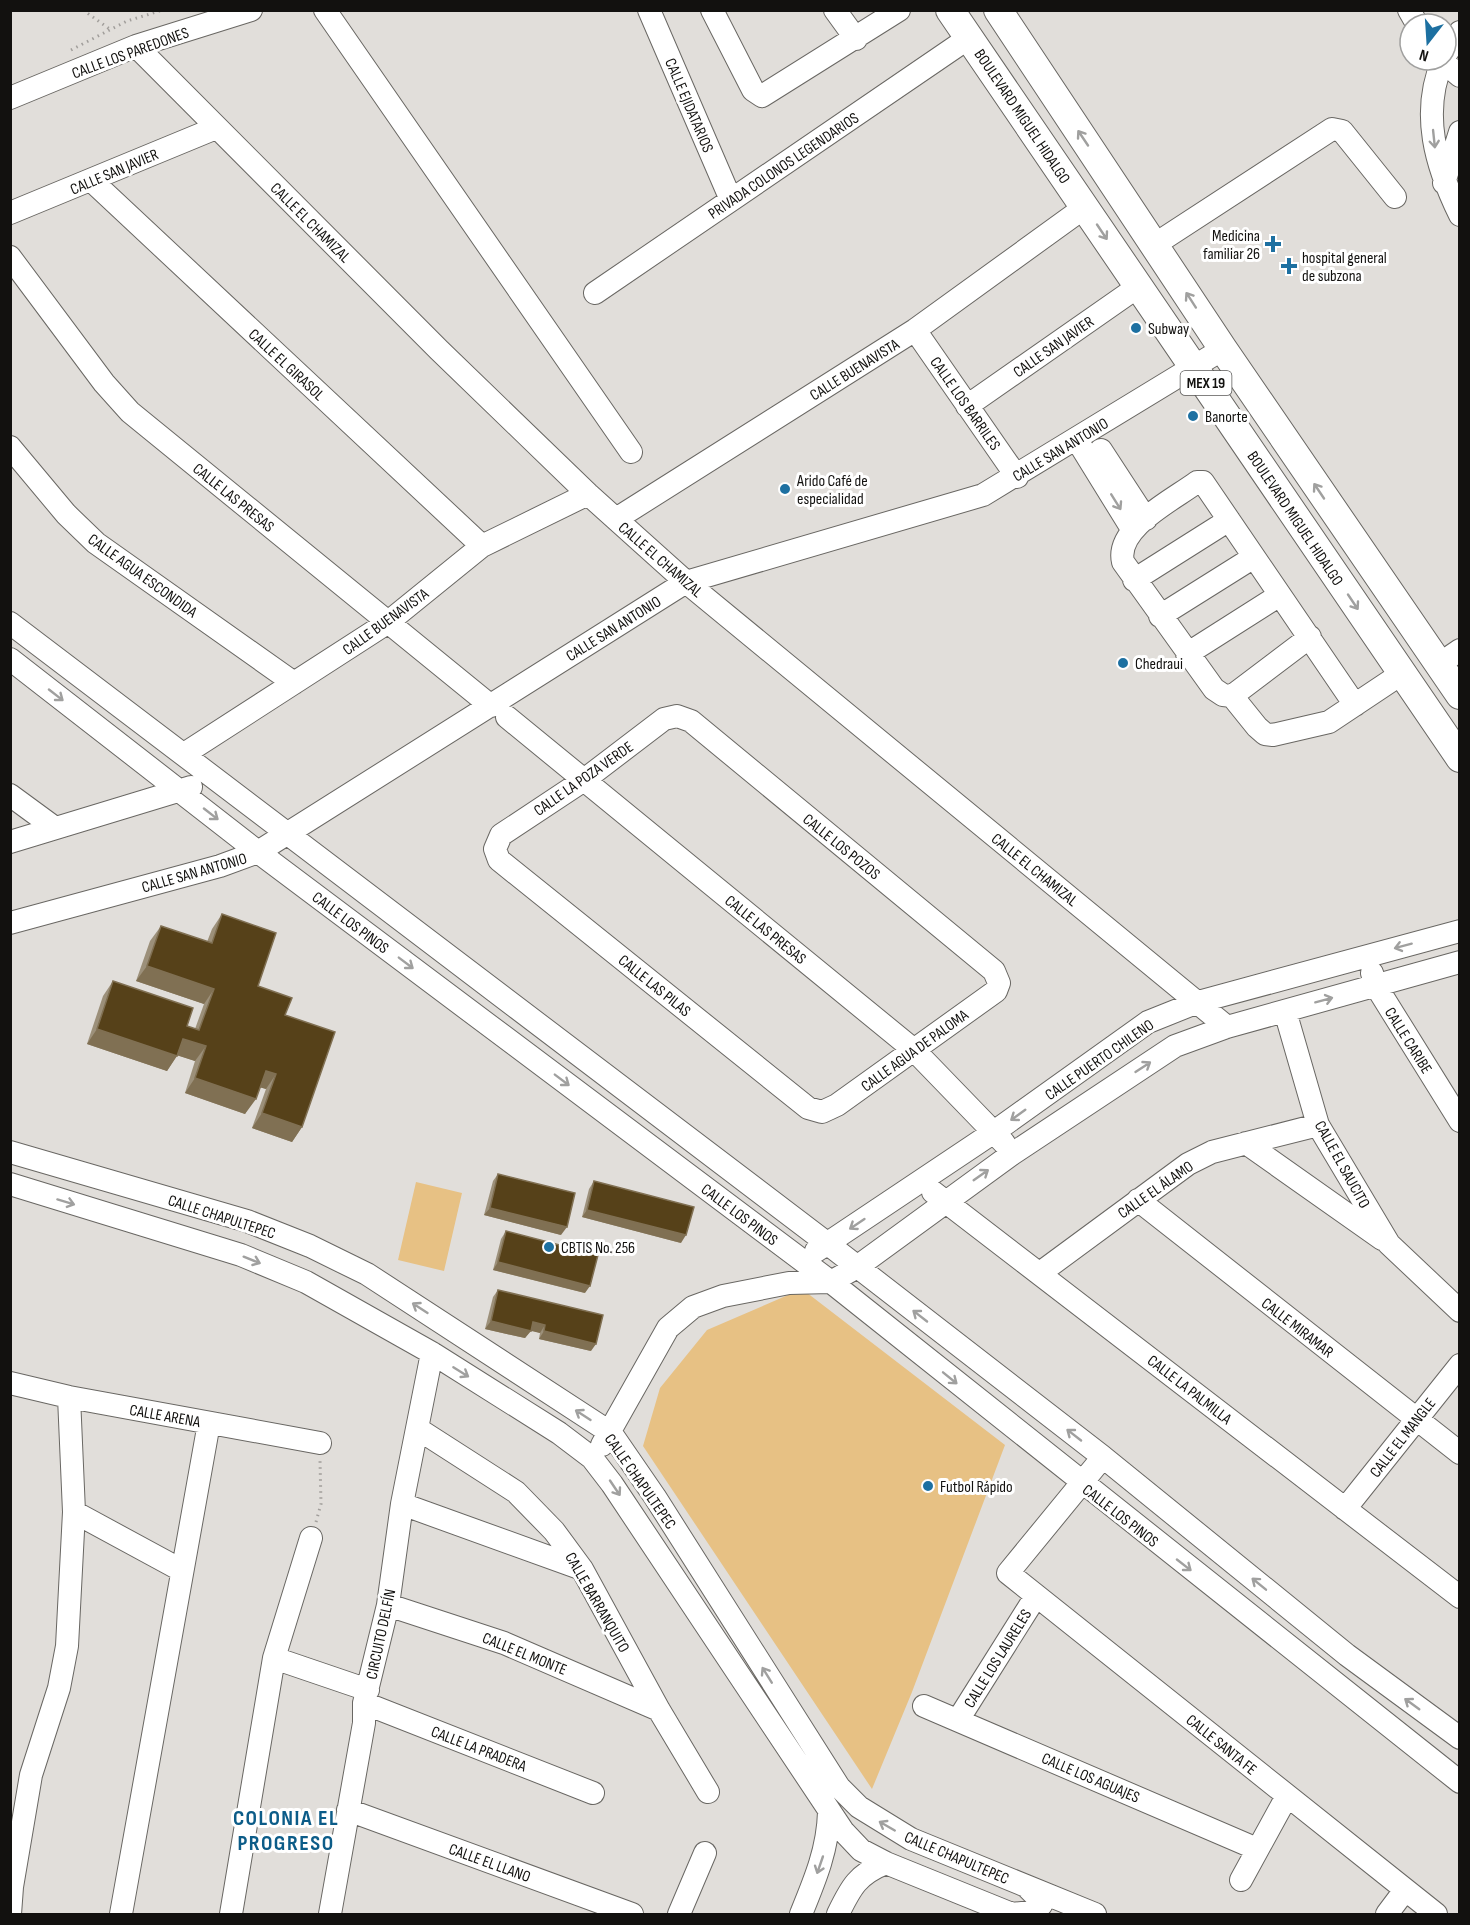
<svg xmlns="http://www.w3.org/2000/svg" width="1470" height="1925" viewBox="0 0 1470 1925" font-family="'Sofia Sans Condensed',sans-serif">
	<rect width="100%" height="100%" fill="#e1deda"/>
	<!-- green -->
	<path fill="#e7c184" d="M416,1182L462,1193L444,1271L398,1260Z
		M802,1289L1005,1445L912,1692L872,1789L643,1446L660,1388L707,1330Z"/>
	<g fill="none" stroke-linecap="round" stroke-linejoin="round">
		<defs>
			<path id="minor" d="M325,10L631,452
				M649,10L731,200
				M712,10L753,90L762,96L899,10
				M835,10L856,39
				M1409,10L1417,24
				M136,46L439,350L588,494L686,582L1227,1027
				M1446,54L1460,32
				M1441,60L1460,76
				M1443,60C1420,113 1436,166 1460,215
				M10,98L136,46L251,10
				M92,181L482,546
				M1444,183L1460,132
				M10,213L216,128
				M1154,245L1332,129L1342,131L1395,197
				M10,257L104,383L130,412L491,706
				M595,293L970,37
				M915,330L1017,477
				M967,406L1139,286
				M1077,440L1132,529
				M10,447L66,514L96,543L294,683
				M1101,450L1146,519
				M616,519L915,330L1085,207
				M1134,580L1229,520
				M1160,616L1254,557
				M10,623L828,1244L1103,1457L1347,1655L1460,1738
				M1187,654L1280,595
				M10,659L258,852L831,1282L1460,1782
				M1438,665L1460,650
				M1232,696L1310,637
				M1355,705L1203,482H1197C1173,500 1115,528 1123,562L1214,689L1223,695L1232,696L1257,727L1265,734L1273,735L1329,722L1401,674
				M677,716L691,721L994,971L999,983L996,991L837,1105L822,1112L808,1108L499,860L495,849L501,835L584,780L664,719Z
				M507,717L914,1050L1004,1143
				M184,754L387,623L482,546L588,494
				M10,795L55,828
				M10,842L191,787
				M10,923L220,866L258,852L686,582L983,495L1223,349
				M1372,973L1376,986L1460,1121
				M1285,1011L1318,1125L1389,1244L1460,1311
				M1246,1143L1382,1239
				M10,1152L247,1221L310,1246L367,1274L611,1433L655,1497L839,1787L859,1807L911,1839L1095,1914
				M10,1184L241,1255L306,1282L432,1353L559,1433L592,1458L612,1484L843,1831L861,1850L886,1863L1012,1914
				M933,1192L1460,1597
				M1138,1200L1460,1453
				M816,1251L994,1132L1148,1022L1198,1002L1460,931
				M1040,1273L1188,1164L1212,1152L1318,1125
				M10,1383L69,1397L320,1443
				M418,1429L516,1492L554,1531L582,1569L659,1710L708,1792
				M602,1445L668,1328L693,1307L723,1296L789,1283L831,1282L857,1267L1012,1154L1175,1046L1227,1027L1460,962
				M1103,1457L1008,1573L1436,1914
				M402,1504L582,1569
				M1345,1509L1460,1365
				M74,1512L181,1570
				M388,1605L504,1643L659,1710
				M274,1658L368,1690
				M364,1703L593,1793
				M924,1706L1257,1849
				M958,1720L1036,1596
				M348,1810L632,1914
				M1241,1880L1287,1796
				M10,1914L12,1887L31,1775L59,1688L67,1646L74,1512L69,1397
				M121,1914L209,1423
				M231,1914L274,1658L311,1538
				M330,1914L364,1723V1703L388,1605L402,1504L432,1353
				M679,1914L705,1853
				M801,1914C815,1880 828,1849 829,1812
				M838,1914C851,1887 858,1874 886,1863
				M1010,1914L1032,1912L1041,1905V1901L1027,1887
				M1387,1914L1405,1890"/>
			<path id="major" d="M950,10L1460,758
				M998,10L1223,349L1460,695"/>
		</defs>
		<!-- minor casing -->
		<use href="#minor" stroke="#696763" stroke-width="24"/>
		<!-- major casing -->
		<use href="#major" stroke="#696763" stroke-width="30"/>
		<!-- path -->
		<path stroke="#a19e9b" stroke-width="3" stroke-dasharray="1.5 4.5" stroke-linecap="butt" d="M83,10L111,30
			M71,50L127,21L163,10
			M316,1522L321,1504L320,1460"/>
		<!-- minor -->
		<use href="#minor" stroke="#fff" stroke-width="22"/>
		<!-- major -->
		<use href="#major" stroke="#fff" stroke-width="28"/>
	</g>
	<!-- wall -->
	<path fill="#9c907a" d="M222,914L258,986L285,1015L302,1127L292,1142L252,1128L266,1089L260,1087L245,1114L185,1093L195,1061L177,1055L167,1071L87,1044L103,996L113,981L187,1026L195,1029L204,1004L136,981L150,941L161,926L207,942L212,929Z
		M498,1174L561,1235L484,1215L493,1181Z
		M594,1181L681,1243L582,1217L589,1189Z
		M506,1231L585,1293L493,1270L501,1239Z
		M498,1290L591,1351L539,1339L540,1333L531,1330L525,1338L485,1329L493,1297Z"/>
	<!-- shaded-wall -->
	<path fill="#807053" d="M147,966L214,989L204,1004L136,981Z
		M97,1029L177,1056L167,1071L87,1044Z
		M183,1039L206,1046L195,1061L173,1054Z
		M266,1071L276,1074L266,1089L255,1086Z
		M195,1078L256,1099L245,1114L185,1093Z
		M262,1113L302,1127L292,1142L252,1128Z
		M490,1208L567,1227L561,1235L484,1215Z
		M587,1210L686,1235L681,1243L582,1217Z
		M498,1262L590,1286L585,1293L493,1270Z
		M491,1321L531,1331L525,1338L485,1329Z
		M533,1322L545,1325L540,1333L527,1330Z
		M544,1331L596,1344L591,1351L539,1339Z"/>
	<!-- building -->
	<path fill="#564119" stroke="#807053" stroke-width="1.5" d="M222,914L276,933L258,986L292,998L285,1015L335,1032L302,1127L262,1113L276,1074L266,1071L256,1099L195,1078L206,1046L183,1039L177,1056L97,1029L113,981L193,1008L187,1026L199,1030L214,989L147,966L161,926L212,943Z
		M498,1174L575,1193L567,1227L490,1208Z
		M594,1181L694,1207L686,1235L587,1210Z
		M506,1231L598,1255L590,1286L498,1262Z
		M498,1290L603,1315L596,1344L544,1331L545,1325L533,1322L531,1331L491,1321Z"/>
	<!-- one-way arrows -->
	<defs><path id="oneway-shaft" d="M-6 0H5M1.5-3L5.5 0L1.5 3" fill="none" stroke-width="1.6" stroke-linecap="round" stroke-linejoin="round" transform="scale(1.5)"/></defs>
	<g stroke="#a0a09f">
		<use href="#oneway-shaft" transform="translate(1083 138) rotate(-124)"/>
		<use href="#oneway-shaft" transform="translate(1434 139) rotate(84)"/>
		<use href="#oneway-shaft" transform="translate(1102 232) rotate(56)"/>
		<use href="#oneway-shaft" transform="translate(1191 300) rotate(-123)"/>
		<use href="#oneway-shaft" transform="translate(1319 491) rotate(-124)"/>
		<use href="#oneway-shaft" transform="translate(1116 502) rotate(58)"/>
		<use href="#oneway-shaft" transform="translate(1353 602) rotate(56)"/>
		<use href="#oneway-shaft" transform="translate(56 695) rotate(38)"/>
		<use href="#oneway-shaft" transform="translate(211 814) rotate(38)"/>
		<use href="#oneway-shaft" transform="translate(1403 946) rotate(165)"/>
		<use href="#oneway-shaft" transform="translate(406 963) rotate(37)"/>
		<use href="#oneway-shaft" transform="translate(1324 1000) rotate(-15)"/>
		<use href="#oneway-shaft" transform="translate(1143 1067) rotate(-33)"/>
		<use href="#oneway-shaft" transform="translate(562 1080) rotate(37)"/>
		<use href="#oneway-shaft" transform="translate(1018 1115) rotate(144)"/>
		<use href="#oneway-shaft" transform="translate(981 1175) rotate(-35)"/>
		<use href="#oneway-shaft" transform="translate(66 1202) rotate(17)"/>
		<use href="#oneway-shaft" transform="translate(857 1224) rotate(146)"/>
		<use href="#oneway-shaft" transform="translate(252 1260) rotate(22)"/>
		<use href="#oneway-shaft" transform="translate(420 1308) rotate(-147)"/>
		<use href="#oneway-shaft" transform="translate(920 1316) rotate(-142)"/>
		<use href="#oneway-shaft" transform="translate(461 1372) rotate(32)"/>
		<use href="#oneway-shaft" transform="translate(950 1378) rotate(39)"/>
		<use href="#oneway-shaft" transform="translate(583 1415) rotate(-147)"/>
		<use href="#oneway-shaft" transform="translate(1074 1435) rotate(-142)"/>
		<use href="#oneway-shaft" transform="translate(615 1488) rotate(56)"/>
		<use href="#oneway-shaft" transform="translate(1184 1565) rotate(38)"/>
		<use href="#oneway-shaft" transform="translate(1259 1584) rotate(-141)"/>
		<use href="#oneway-shaft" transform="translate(767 1675) rotate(-122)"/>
		<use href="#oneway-shaft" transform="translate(1412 1704) rotate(-144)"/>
		<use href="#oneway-shaft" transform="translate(887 1826) rotate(-150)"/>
		<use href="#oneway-shaft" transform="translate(820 1865) rotate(109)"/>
	</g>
	<!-- markers -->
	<g fill="#1d70a1" stroke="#fff" stroke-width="2">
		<path d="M1270 235h6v6h6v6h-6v6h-6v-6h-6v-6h6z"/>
		<path d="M1286 257h6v6h6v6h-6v6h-6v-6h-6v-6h6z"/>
		<circle cx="1136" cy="328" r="6"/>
		<circle cx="1193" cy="416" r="6"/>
		<circle cx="785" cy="489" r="6"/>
		<circle cx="1123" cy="663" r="6"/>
		<circle cx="549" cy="1247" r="6"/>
		<circle cx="928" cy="1486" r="6"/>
	</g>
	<g text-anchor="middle" stroke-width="6" stroke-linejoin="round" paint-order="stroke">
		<!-- shield labels -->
		<rect fill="#fff" stroke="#595857" stroke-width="1.5" x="1180.5" y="371" width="51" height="24" rx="4.5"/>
		<g font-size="15" font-weight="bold" fill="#12110f">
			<text x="1206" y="388">MEX 19</text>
		</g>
		<!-- street labels -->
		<g font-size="16" fill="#12110f" stroke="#fff">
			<text transform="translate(130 52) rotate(-20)" y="6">CALLE LOS PAREDONES</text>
			<text transform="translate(690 105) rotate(67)" y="6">CALLE EJIDATARIOS</text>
			<text transform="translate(1023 116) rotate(56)" y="6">BOULEVARD MIGUEL HIDALGO</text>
			<text transform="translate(783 165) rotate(-34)" y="6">PRIVADA COLONOS LEGENDARIOS</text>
			<text transform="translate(114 171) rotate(-23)" y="6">CALLE SAN JAVIER</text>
			<text transform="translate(311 222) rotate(45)" y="6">CALLE EL CHAMIZAL</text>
			<text transform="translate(1053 346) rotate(-35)" y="6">CALLE SAN JAVIER</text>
			<text transform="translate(287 364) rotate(43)" y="6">CALLE EL GIRASOL</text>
			<text transform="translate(854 369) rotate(-32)" y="6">CALLE BUENAVISTA</text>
			<text transform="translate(966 403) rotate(55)" y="6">CALLE LOS BARRILES</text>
			<text transform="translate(1060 449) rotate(-31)" y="6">CALLE SAN ANTONIO</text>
			<text transform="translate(234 497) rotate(39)" y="6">CALLE LAS PRESAS</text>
			<text transform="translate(1296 518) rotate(56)" y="6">BOULEVARD MIGUEL HIDALGO</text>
			<text transform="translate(661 559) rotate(41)" y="6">CALLE EL CHAMIZAL</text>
			<text transform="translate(143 575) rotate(36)" y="6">CALLE AGUA ESCONDIDA</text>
			<text transform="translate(385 621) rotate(-36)" y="6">CALLE BUENAVISTA</text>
			<text transform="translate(613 628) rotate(-32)" y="6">CALLE SAN ANTONIO</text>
			<text transform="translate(583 778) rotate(-35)" y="6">CALLE LA POZA VERDE</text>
			<text transform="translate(842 846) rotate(39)" y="6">CALLE LOS POZOS</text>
			<text transform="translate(1035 869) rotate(39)" y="6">CALLE EL CHAMIZAL</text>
			<text transform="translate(194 872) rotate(-16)" y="6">CALLE SAN ANTONIO</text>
			<text transform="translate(351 922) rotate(37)" y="6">CALLE LOS PINOS</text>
			<text transform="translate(766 929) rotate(39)" y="6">CALLE LAS PRESAS</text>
			<text transform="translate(655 985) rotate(39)" y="6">CALLE LAS PILAS</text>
			<text transform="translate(1409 1040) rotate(58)" y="6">CALLE CARIBE</text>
			<text transform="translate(914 1050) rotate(-36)" y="6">CALLE AGUA DE PALOMA</text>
			<text transform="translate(1099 1059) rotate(-35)" y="6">CALLE PUERTO CHILENO</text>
			<text transform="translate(1343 1164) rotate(61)" y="6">CALLE EL SAUCITO</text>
			<text transform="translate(1155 1189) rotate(-35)" y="6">CALLE EL ÁLAMO</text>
			<text transform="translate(740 1214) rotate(37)" y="6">CALLE LOS PINOS</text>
			<text transform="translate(222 1216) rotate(18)" y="6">CALLE CHAPULTEPEC</text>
			<text transform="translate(1298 1327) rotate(38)" y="6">CALLE MIRAMAR</text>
			<text transform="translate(1190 1389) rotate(38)" y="6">CALLE LA PALMILLA</text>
			<text transform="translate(165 1415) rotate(10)" y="6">CALLE ARENA</text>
			<text transform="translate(1402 1437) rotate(-52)" y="6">CALLE EL MANGLE</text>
			<text transform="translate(641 1481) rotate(55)" y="6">CALLE CHAPULTEPEC</text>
			<text transform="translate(1121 1515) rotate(38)" y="6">CALLE LOS PINOS</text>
			<text transform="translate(598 1602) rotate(60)" y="6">CALLE BARRANQUITO</text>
			<text transform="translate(380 1634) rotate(-78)" y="6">CIRCUITO DELFÍN</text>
			<text transform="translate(525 1653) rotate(22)" y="6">CALLE EL MONTE</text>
			<text transform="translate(997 1658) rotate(-58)" y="6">CALLE LOS LAURELES</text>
			<text transform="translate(1222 1744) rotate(39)" y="6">CALLE SANTA FE</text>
			<text transform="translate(479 1748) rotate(21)" y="6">CALLE LA PRADERA</text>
			<text transform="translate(1091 1777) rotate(23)" y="6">CALLE LOS AGUAJES</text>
			<text transform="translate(957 1857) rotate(23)" y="6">CALLE CHAPULTEPEC</text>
			<text transform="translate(490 1862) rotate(20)" y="6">CALLE EL LLANO</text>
		</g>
		<!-- poi labels -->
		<g font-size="16" fill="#12110f" stroke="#fff" text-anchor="start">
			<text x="1260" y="241" text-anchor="end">Medicina<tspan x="1260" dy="18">familiar 26</tspan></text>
			<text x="1302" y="263">hospital general<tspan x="1302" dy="18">de subzona</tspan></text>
			<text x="1148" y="334">Subway</text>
			<text x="1205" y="422">Banorte</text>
			<text x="797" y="486">Arido Café de<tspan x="797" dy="18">especialidad</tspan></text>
			<text x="1135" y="669">Chedraui</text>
			<text x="561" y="1253">CBTIS No. 256</text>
			<text x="940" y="1492">Futbol Rápido</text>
		</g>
		<!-- district labels -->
		<g font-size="22" font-weight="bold" letter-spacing="1.5" fill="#0c5c88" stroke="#fff">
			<text x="286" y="1825">COLONIA EL<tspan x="286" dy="25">PROGRESO</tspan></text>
		</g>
	</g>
	<!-- border -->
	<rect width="1470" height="1925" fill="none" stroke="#12110f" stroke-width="24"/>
	<!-- north arrow -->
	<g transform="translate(1428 42) rotate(197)"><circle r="28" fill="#ffffff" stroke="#a0a09f" stroke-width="1.5"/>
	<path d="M0-4.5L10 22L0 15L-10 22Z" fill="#1d70a1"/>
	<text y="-9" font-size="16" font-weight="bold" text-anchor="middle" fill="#12110f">N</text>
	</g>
</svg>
